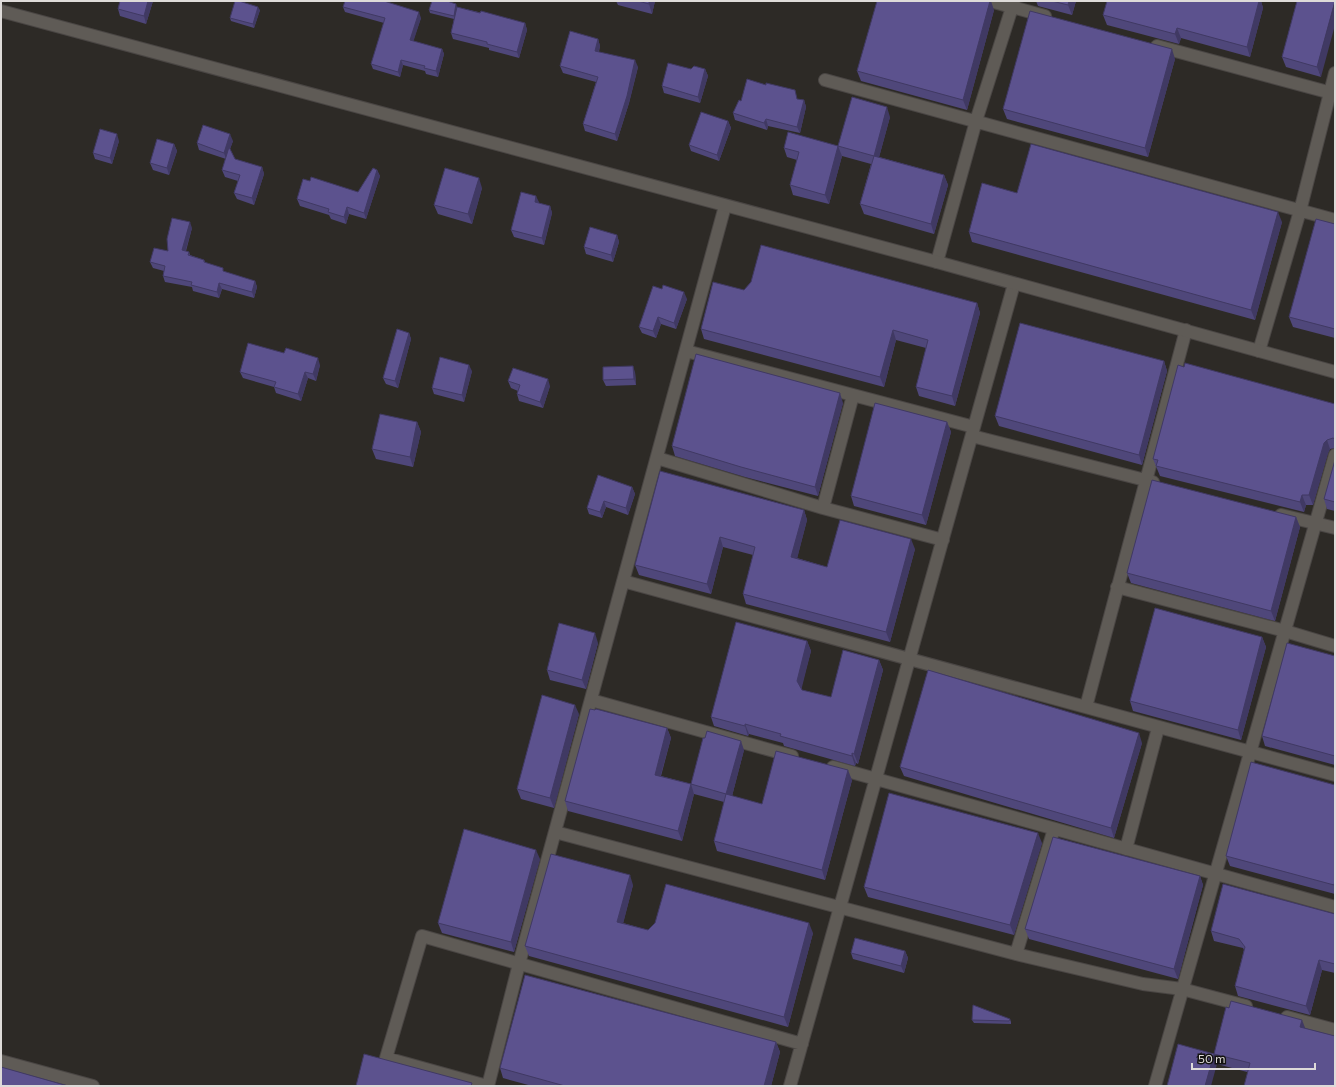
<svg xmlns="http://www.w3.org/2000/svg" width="1336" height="1087" viewBox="0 0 1336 1087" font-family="Commissioner,sans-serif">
	<rect width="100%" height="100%" fill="#2d2a26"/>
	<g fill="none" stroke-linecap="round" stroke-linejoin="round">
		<defs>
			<path id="minor" d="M990,1L1045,16
				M1157,46L1335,94
				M825,80L1335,220
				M937,262L976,121L1014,1
				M686,351L974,427
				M1259,351L1300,211L1335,73
				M972,436L1153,482
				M657,458L823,508L943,540
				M823,508L853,395
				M1281,515L1335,528
				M623,581L1335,775
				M1117,587L1285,631L1335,646
				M591,700L792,756
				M1086,707L1186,330
				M833,767L1335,907
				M555,832L1016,954L1143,984L1182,989L1246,1006
				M1126,849L1158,728
				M1016,954L1054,829
				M1287,1017L1335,1030
				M1,1061L93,1086
				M487,1086L386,1058L422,936L802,1044
				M488,1086L519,964L725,206
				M790,1086L1014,284
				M1155,1086L1335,455"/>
			<path id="tertiary" d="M1,11L937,262L1335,372"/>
		</defs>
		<!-- minor casing -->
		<use href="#minor" stroke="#4a4644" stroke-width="14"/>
		<!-- tertiary casing -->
		<use href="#tertiary" stroke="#4a4644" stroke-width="14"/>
		<!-- minor -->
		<use href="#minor" stroke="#5f5b56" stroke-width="12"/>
		<!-- tertiary -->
		<use href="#tertiary" stroke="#5f5b56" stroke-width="12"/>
	</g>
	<!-- wall -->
	<path fill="#4f477a" d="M120,1H153L146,24L120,16L118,9Z
		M616,1H655L652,14L618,5Z
		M1036,1H1076L1072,15L1038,6Z
		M1259,1H1261L1263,8L1250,57L1181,38L1179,44L1107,25L1103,15Z
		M1297,1L1321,77L1286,67L1282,57Z
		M343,7L421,18L413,41L442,49L444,54L438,77L426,74L425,71L403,65L400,77L373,69L371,64L384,23L345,12Z
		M457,7L525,23L527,30L519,58L489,50V48L453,39L451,33L454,19L430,13L429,10Z
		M260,10L254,28L231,21L230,18Z
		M994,10L967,110L861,81L857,71Z
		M598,39L600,46L599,52L638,67L629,103L617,141L585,131L583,124L596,82L563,73L560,66Z
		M1175,59L1148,157L1007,119L1003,109Z
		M691,69H705L708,76L700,103L664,93L662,86Z
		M798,99L804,100L806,107L800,133L768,126L767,130L735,120L733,113Z
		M890,117L879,157L944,175L948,185L934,234L864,214L860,204L871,164L842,156L829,204L793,195L790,185L797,160L787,157L784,148L838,146Z
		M728,121L731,128L719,161L691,151L689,145Z
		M119,141L112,164L95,159L93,153Z
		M233,141L230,149L235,159L262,167L264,174L254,205L237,199L234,193L238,181L225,177L222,170L226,159L199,150L197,143Z
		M174,144L177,151L169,175L153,170L150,163Z
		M377,170L380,176L366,219L349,214L346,224L331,219L329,215L300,206L297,199L310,181L358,192Z
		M482,188L472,224L438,214L434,205Z
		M1017,193L1282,222L1255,320L972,242L969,232Z
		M539,202V203L550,206L552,213L544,245L514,237L511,230Z
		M1335,224V338L1293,327L1289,317Z
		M192,228L186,251L189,252L190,255L204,260L206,263L225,272L255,281L257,287L254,298L222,289L219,298L193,291L192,287L165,282L163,276L164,271L153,268L150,262L168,251Z
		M617,235L619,242L613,262L586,254L584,247Z
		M662,289L687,299L676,329L661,324L656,338L642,333L639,327Z
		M744,290L977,303L980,313L955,406L919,396L916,387L926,348L896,340L884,387L704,339L701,329Z
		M409,333L411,339L398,388L386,384L383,378Z
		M1164,361L1167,371L1142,465L999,426L995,416Z
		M320,365L316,381L308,378L301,401L276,393L274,387L243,378L240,372Z
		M472,371L464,402L434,394L432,388Z
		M635,372L636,385L606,386L603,380Z
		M508,381L550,386L543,408L519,401L517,394L518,391L511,388Z
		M843,403L818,496L745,477L675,456L672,446Z
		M1335,404V448L1330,449L1328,453L1313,505H1306L1304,512L1160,476L1153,459Z
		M417,422L421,432L413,467L376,459L372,449Z
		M947,422L951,432L926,525L854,506L851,496Z
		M1335,460V511L1327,509L1324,499Z
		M632,487L635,494L628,515L606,507L602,518L589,514L587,508Z
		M804,510L807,520L797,558L827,567L915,549L890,642L746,604L743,594L753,555L723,547L711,594L639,575L635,565Z
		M1296,517L1300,527L1275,621L1131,583L1127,573Z
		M1262,637L1266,647L1241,740L1133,711L1130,701Z
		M807,641L811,651L801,688L802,690L831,697L879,660L883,670L858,764L856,763L855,766L784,746L783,743L749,734L748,736L714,726L711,717Z
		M598,643L586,689L550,680L547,670Z
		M1335,656V765L1265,746L1262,736Z
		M579,714L554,808L521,799L517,789Z
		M667,728L671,738L661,776L691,784L744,750L732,796L762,804L852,780L825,880L717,851L714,841L724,802L694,794L682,841L568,811L565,801Z
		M1142,743L1114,838L904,776L900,767Z
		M1335,785V894L1230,866L1226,856Z
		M1042,843L1014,935L868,897L864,887Z
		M540,859L514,952L442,933L438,923Z
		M1200,876L1203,885L1178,979L1029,939L1025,929Z
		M633,885L623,923L648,930L813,933L788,1027L529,956L525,946Z
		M1335,914V973L1322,970L1310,1015L1238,996L1235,986L1244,950L1243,948L1214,941L1211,931Z
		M905,951L908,958L904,973L853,959L851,953Z
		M1010,1019L1011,1022V1024L974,1023L972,1020Z
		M1302,1020L1247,1072L1217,1064L1214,1054Z
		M776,1042L780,1052L771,1086H532L503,1078L500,1068Z"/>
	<!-- shaded-wall -->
	<path fill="#403963" d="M148,1H153L146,24L144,16Z
		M649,1H655L652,14L649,4Z
		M990,1H991L994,10L967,110L963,100Z
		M1069,1H1076L1072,15L1068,5Z
		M1259,1H1261L1263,8L1250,57L1247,47Z
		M1335,2V25L1321,77L1317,67Z
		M456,4L457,7L455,19L454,16Z
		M258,7L260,10L254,28L253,24Z
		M419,12L421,18L412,46L410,40Z
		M525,23L527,30L519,58L517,52Z
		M1177,28L1181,38L1179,44L1175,34Z
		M598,39L600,46L597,57L595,51Z
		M442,49L444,54L438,77L436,71Z
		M1172,49L1175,59L1148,157L1145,148Z
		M401,60L403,65L400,77L398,72Z
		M635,60L638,67L629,103L617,141L615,134Z
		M705,69L708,76L700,103L698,97Z
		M804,100L806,107L800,133L797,127Z
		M887,107L890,117L877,165L874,156Z
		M766,119L768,126L767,130L764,123Z
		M728,121L731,128L719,161L717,155Z
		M117,134L119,141L112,164L110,158Z
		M230,134L233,141L226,159L224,153Z
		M174,144L177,151L169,175L167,168Z
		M838,146L842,156L829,204L825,195Z
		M262,167L264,174L254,205L252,198Z
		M377,170L380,176L366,219L364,213Z
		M944,175L948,185L934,234L931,224Z
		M479,178L482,188L472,224L468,214Z
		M536,196L539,202L537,209L535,202Z
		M550,206L552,213L544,245L542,238Z
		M347,207L349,214L346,224L344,217Z
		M1278,212L1282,222L1255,320L1251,310Z
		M190,222L192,228L184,256L182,250Z
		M617,235L619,242L613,262L611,255Z
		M255,281L257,287L254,298L252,292Z
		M219,283L222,289L219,298L217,292Z
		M684,292L687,299L676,329L674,323Z
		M977,303L980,313L955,406L952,396Z
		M658,317L661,324L656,338L653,331Z
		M893,330L896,340L884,387L880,377Z
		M409,333L411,339L398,388L395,381Z
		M318,358L320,365L316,381L313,374Z
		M1164,361L1167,371L1142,465L1139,455Z
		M469,365L472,371L464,402L462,395Z
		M633,366L635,372L636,385L634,379Z
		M305,372L308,378L301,401L298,394Z
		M548,379L550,386L543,408L540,402Z
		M840,393L843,403L818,496L815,487Z
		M417,422L421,432L413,467L410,457Z
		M947,422L951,432L926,525L922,515Z
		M1327,440L1330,449L1328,453L1313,505L1309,495L1324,443Z
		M632,487L635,494L628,515L626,508Z
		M1302,495L1306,505L1304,512L1300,502Z
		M604,501L606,507L602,518L600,512Z
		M804,510L807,520L795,567L791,557Z
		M1296,517L1300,527L1275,621L1271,611Z
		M720,537L723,547L711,594L707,584Z
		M911,539L915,549L890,642L886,632Z
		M595,633L598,643L586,689L582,680Z
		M1262,637L1266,647L1241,740L1238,730Z
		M807,641L811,651L801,691L797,681Z
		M879,660L883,670L858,764L854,754Z
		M575,705L579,714L554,808L550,798Z
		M745,724L749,734L748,736L745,726Z
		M667,728L671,738L658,785L655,775Z
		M1139,733L1142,743L1114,838L1111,828Z
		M741,741L744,750L730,804L726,794Z
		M852,753L856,763L855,766L852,756Z
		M848,770L852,780L825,880L822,870Z
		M691,784L694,794L682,841L678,831Z
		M1038,833L1042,843L1014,935L1010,925Z
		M536,850L540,859L514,952L511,942Z
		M630,875L633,885L621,932L617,922Z
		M1200,876L1203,885L1178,979L1174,969Z
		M809,923L813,933L788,1027L784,1017Z
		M905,951L908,958L904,973L901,966Z
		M1319,960L1322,970L1310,1015L1306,1006Z
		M1302,1020L1306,1030L1300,1027Z
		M776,1042L780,1052L771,1086H764Z
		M1214,1054L1217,1064L1211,1086H1205Z"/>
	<!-- building -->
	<path fill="#5c528e" stroke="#403963" d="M120,1H148L144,16L118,9Z
		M235,1H239L258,7L253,24L230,18Z
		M345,1H384L419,12L410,40L442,49L436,71L424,68L425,66L401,60L398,72L371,64L385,18L343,7Z
		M432,1H447L456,4L454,16L429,10Z
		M638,1H649V4Z
		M877,1H990L963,100L857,71Z
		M1052,1H1069L1068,5Z
		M1107,1H1259L1247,47L1177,28L1175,34L1103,15Z
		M1297,1H1335L1317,67L1282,57Z
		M457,7L480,13L481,11L525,23L517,52L487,44V42L451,33Z
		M1030,11L1172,49L1145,148L1003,109Z
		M570,31L598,39L595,51L635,60L627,96L615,134L583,124L598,77L560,66Z
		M668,63L691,69L694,66L705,69L698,97L662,86Z
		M747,79L766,85V83L795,90L797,99L804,100L797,127L766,119L764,123L733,113L739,100L741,101Z
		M852,97L887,107L874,156L838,146Z
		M701,112L728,121L717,155L689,145Z
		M203,125L230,134L224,153L197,143Z
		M100,129L117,134L110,158L93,153Z
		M788,132L838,146L825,195L790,185L799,152L784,148Z
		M157,139L174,144L167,168L150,163Z
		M1031,144L1278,212L1251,310L969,232L982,183L1017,193Z
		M229,147L235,159L262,167L252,198L234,193L240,175L222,170Z
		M874,156L944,175L931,224L860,204Z
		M373,168L377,170L364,213L347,207L344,217L328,212L329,209L297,199L303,179L310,181L311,177L358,192Z
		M445,168L479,178L468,214L434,205Z
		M521,192L536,196L535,202L550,206L542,238L511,230Z
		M172,218L190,222L182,250L189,252L188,255L204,260V262L223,268V271L255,281L252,292L219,283L217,292L191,285L192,282L163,276L165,266L150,262L154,248L168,251L167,239Z
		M1316,219L1335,224V329L1289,317Z
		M590,227L617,235L611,255L584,247Z
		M761,245L977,303L952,396L916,387L928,340L893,330L880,377L701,329L713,282L744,290L751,282Z
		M663,285L684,292L674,323L658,317L653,331L639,327L653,286L662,289Z
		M1020,323L1164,361L1139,455L995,416Z
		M397,329L409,333L395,381L383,378Z
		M248,343L284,353L286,348L318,358L313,374L305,372L298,394L274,387L276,382L240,372Z
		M696,354L840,393L815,487L741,467L672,446Z
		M440,357L469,365L462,395L432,388Z
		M1185,363L1335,404V439L1333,438L1327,440L1324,443L1309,495H1302L1300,502L1156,466L1158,460L1153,459L1178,365L1184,367Z
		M633,366L634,379L603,380V367Z
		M513,368L548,379L540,402L517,394L520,385L508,381Z
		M875,403L947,422L922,515L851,496Z
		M380,414L417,422L410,457L372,449Z
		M1335,460V502L1324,499Z
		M660,471L804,510L791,557L827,567L840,520L911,539L886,632L743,594L755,547L720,537L707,584L635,565Z
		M598,475L632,487L626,508L604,501L600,512L587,508Z
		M1152,480L1296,517L1271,611L1127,573Z
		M1155,608L1262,637L1238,730L1130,701Z
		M736,622L807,641L797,681L802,690L831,697L843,650L879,660L854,754L852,753V756L780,736L781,734L745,724V726L711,717Z
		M559,623L595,633L582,680L547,670Z
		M1287,643L1335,656V756L1262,736Z
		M928,670L1139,733L1111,828L900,767Z
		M542,695L575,705L550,798L517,789Z
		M590,709L595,710L596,709L667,728L655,775L691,784L678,831L565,801Z
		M707,731L741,741L726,794L691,784L703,738H705Z
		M776,751L848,770L822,870L714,841L726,794L762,804Z
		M1251,762L1335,785V881L1334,885L1226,856Z
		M889,793L1038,833L1010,925L864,887Z
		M464,829L536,850L511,942L438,923Z
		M1053,837L1200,876L1174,969L1025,929Z
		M551,854L630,875L617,922L648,930L655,923L666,884L809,923L784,1017L525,946Z
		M1223,884L1335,914V964L1319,960L1306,1006L1235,986L1245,947L1239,939L1211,931Z
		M855,938L905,951L901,966L851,953Z
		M525,975L776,1042L764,1086H565L500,1068Z
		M1231,1001L1302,1020L1300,1027L1335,1036V1086H1244L1250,1063L1214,1054L1226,1007L1229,1008Z
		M973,1005L1010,1019L1009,1021L972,1020Z
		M1178,1044L1214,1054L1205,1086H1167Z
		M364,1054L472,1083L471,1086H356Z
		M1,1067L68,1086H1Z"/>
	<!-- border -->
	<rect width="1336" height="1087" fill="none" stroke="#dedbd9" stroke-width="4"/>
	<!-- scale -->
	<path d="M1192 1063v6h123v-6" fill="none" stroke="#dedbd9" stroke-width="2"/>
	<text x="1198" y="1063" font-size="12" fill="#dedbd9" stroke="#141311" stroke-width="3" paint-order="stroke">50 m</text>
</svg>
